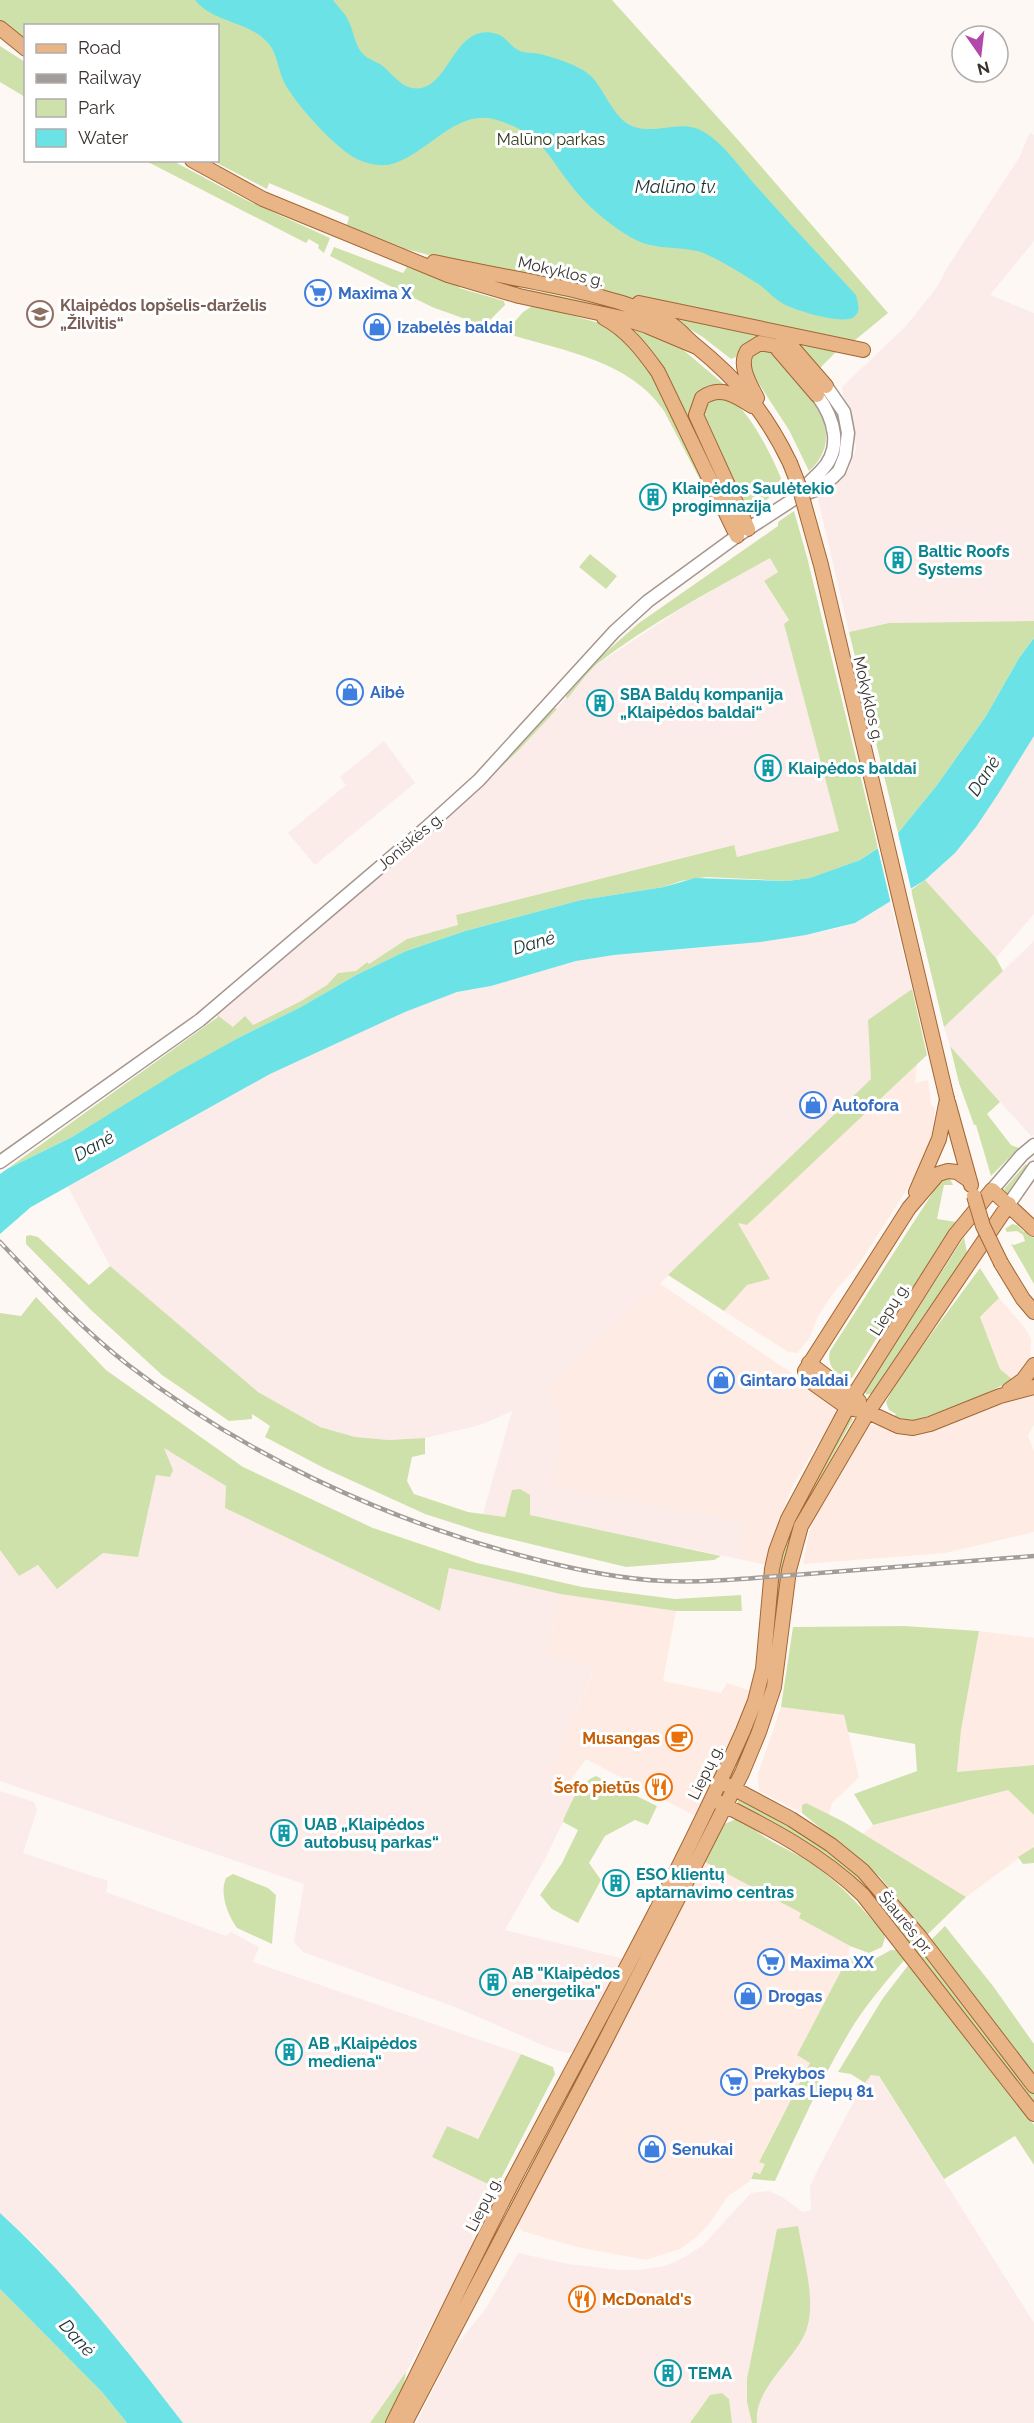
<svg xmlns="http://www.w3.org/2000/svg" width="1034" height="2423" viewBox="0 0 1034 2423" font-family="Raleway,sans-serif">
	<rect width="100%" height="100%" fill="#fef8f4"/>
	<!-- commercial -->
	<path fill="#feebe3" d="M917,1064L915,1083L928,1080L931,1104L935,1108L932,1137L926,1156L913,1180L859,1264L834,1292L818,1316L809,1339L797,1353L788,1352L724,1311L747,1285L769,1279L738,1222L886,1094Z
		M659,1283L824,1395L836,1408V1418L833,1423L816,1446L790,1491L774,1537L768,1565L739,1559L744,1522L565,1488L555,1483L562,1422L546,1389Z
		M999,1298L1025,1328L1031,1339L1030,1360L1013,1380L1000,1369L980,1317Z
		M1034,1392V1424L1028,1436L1034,1452V1532L945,1553L803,1564L809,1533L815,1517L870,1425H879L905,1435L918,1436Z
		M560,1594L676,1611L663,1681L721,1693L727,1683L751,1691L732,1740L699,1813L695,1816L586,1759L570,1781L550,1771L595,1668L548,1654Z
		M979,1631L1034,1638V1765L957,1773L961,1730Z
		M781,1707L844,1715L859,1777L832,1803L829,1815L806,1803L802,1805V1813L759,1791L758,1774Z
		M1008,1790L1034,1815V1847L966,1897L863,1834L873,1825Z
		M705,1862L802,1913L800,1918L850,1946L848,1957L837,1963L843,1967L797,2055L811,2062L759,2161L765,2164L760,2174L754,2172L749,2182L728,2196L709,2224L698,2236L680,2249L646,2260L577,2247L522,2231L518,2225V2219L537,2187Z"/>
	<!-- industrial -->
	<path fill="#fbebe9" d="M1030,132L1034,135V241L990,295L1034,313V621L889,623L849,632L817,495L848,472L856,449L854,426L843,395L842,387L906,326L937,287L947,268L1019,158Z
		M770,557L778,572L764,582L789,621L784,624L839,831L737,857L733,845L456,915L458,925L407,939L374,962L368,964L366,962L356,972L338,973L327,985L301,1001L253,1025L233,1027L216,1014L338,908L415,848L518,751L595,666L679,610Z
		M1034,736V914L996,958L925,880L955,853L976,827Z
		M384,741L415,783L315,865L288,833L346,785L340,777Z
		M890,901L912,989L868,1020L871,1079L646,1297L546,1389L562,1422L556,1483L565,1488L744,1522L739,1559L529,1515L512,1490L505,1517L483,1514L512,1411L480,1425L425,1438L389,1440L355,1437L320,1427L258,1392L110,1266L68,1187L270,1074L405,1012L457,992L491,986L576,961L614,955L711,947L806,935L834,929L855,923Z
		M1034,941V1135L1032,1137L950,1046L944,1027Z
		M163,1447L226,1486L225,1508L440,1611L449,1568L560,1594L548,1653L595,1667L550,1771L580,1786L547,1855L505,1930L624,1959L575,2050L569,2053L552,2049L455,2007L303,1952L294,1942L304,1884L0,1781V1550L19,1576L38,1565L57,1588L103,1553L156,1474Z
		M0,1791L34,1802L37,1810L23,1853L108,1881L106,1892L226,1936L231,1932L259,1947L253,1962L521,2054L477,2139L447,2126L432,2157L496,2188L472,2235L474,2244L441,2307L406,2372L370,2423H183L121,2343L38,2248L0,2213Z
		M875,2074L879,2077L1034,2323V2423H416L455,2347L487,2307L518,2253L568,2264L619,2270H639L665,2266L683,2258L702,2246L751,2193L769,2191L782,2197L803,2212L811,2210L810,2187L817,2171L860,2090L868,2077Z"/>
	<!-- green -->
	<path fill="#cfe1ab" d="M0,0H612L739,141L888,313L854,341L849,342L447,260L406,249L347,225L349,217L269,183L267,189L213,161L218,160V26H26L25,39L0,20Z
		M0,46L25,62V97L0,82Z
		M146,161H173L246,200L330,238L324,253L318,248L319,245L309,239L306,243Z
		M334,247L403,273L407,267L462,285L459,288L504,301L505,305L488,322L479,324L432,307L330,256Z
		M531,290L619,308L646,316L660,325L636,315L531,292Z
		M534,305L610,326L643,359L721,513L719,516L664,411C630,360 560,350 505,333L523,312Z
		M668,315L774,337L783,342L751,340L739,350L736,357L731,359L704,338Z
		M629,324L659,336L681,348L726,386L695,401L737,514L734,515L626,327Z
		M798,343H799L838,350L819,369Z
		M770,347L819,406L817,408C831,431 829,453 809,471L789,430L750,370L749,353Z
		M712,397C717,398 725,397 730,400C750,409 777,466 784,486L759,506H745L701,420L703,405Z
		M794,511L807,557L878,848L860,860L811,878L787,881L706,877L681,881L664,887L581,900L465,931L406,951L358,974L299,1008L242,1036L72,1137L7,1169L211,1022L218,1017L216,1014L233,1027L245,1016L253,1025L301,1001L327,985L338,973L356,971L367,962L369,964L407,939L458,925L456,915L734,845L737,857L839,831L784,624L789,620L764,581L778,572L770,558C711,591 650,623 597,664C586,674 576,688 567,699L566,696L598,659L639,623L778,526V522Z
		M590,554L617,576L606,589L579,567Z
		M1034,621V638L1019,658L986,716L937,785L898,833L849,632L889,623Z
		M554,708L557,709L518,751L481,786Z
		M925,880L996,958L1003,971L944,1027L911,890Z
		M912,989L927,1055L747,1225L738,1223L770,1279L747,1285L724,1311L668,1275L871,1079L868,1020Z
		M950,1046L1000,1102L987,1114L1011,1145L1019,1148L991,1176L976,1125H974L959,1083Z
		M1026,1164L1027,1166L1009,1193H1006L1004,1189Z
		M949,1177L953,1185H944L937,1219L957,1222L906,1298L883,1328L852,1378C837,1377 826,1366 830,1351L941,1180Z
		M1012,1224L1017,1225L1024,1232L1026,1230L1034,1238V1284L1011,1244L1014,1245L1025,1241L1023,1235L1017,1231L1007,1232L1005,1229Z
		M30,1235L38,1237L89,1285L110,1266L258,1392L320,1427L355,1437L389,1440L425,1438V1454L412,1457L407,1481L414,1494L468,1512L505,1517L512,1490L520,1489L530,1495V1515L721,1556L714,1560L626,1567L481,1532L425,1514L324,1468L265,1437L270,1426L252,1414V1419L229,1421L162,1375L91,1310L26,1244V1236Z
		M964,1237L967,1253L873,1393L866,1395L865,1391Z
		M980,1268L999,1298L980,1317L1000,1369L1013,1380L983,1395L915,1421L894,1417L896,1414L889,1410L886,1402L898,1379Z
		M36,1297L106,1370L243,1467L373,1528L477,1563L582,1587L675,1599L741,1595L742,1611H676L560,1594L449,1568L440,1611L225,1508L226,1486L164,1448L173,1470L170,1477L156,1475L138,1557L103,1553L57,1589L38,1565L19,1576L0,1550V1313L21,1316Z
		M851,1416L853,1419L794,1526L784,1563L770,1677L759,1715L737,1767L734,1766L757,1718L768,1676L777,1571L787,1534Z
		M904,1626L979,1631L961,1730L957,1772L1034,1765V1815L1008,1790L873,1825L854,1794L917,1771L915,1744L848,1732L844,1715L781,1707L793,1627Z
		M596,1776L657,1806L648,1825L635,1820L605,1836L589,1863L601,1880L578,1923L552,1909L540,1895L562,1863L578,1830L563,1822L564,1818C572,1802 578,1783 596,1776Z
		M738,1800L805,1834L859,1874L939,1970L1034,2094V2104L897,1926L855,1879L803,1840L745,1809L737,1804Z
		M806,1803L844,1822L966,1897L927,1935L880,1877L802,1813V1805Z
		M711,1813L713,1815L591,2051L590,2049Z
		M736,1819C748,1823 753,1829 763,1836C780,1847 799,1854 815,1866C842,1885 863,1909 884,1934L885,1938L882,1947L869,1953L850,1946L799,1918L801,1913L705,1862L722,1825Z
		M1034,1847V1863L1023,1864L1018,1857Z
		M233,1874L268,1888L276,1895L272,1944L237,1928C228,1915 219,1894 226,1878Z
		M945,1926L993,1986L1034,2044V2075L930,1941Z
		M891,1950H899L907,1957C888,1979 869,2001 853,2026C823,2075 799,2129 775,2181L751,2179L754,2172L760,2174L765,2164L759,2162L810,2063L797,2055L843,1967L837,1963L848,1957L871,1961Z
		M910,1963L1034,2125V2165L1015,2136L944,2179L879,2076L871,2075L865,2083L851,2074L838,2072L883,1998Z
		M521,2054L553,2067L555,2074L496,2188L432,2157L447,2126L478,2139Z
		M571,2085L573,2086L548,2132L510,2213L507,2212Z
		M798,2226C803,2255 817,2303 806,2331C795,2360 753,2389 757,2423H752L747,2402V2379L777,2229Z
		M0,2289L102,2392L127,2423H0Z
		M406,2372L403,2389L385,2423H370Z
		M722,2393L729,2399L732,2423H690L710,2395Z"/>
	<!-- water -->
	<path fill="#6be3e6" d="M195,0H333C338,7 346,14 349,22C354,32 355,47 364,55C368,59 375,61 380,64C390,71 400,86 412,88C450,95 452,20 497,34C505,36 510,46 518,50C525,54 532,52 540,54C556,58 582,66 593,78C604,91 612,112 625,122C650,140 679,116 704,132C724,144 736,163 751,180C785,219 821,257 856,295C858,303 862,313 852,318C840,324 793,310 782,303C773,298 766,289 757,283C744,275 711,254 697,251C674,246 653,250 632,238C613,227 593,211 579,195C549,161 546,135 497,120C457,107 429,153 392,164C382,167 367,164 357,159C336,149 293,102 283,80C278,68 277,53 268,43C249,21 213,23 195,0Z
		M1034,638V736L998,794L976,827L955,853L925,880L855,923L806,935L760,942L614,955L576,961L491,986L457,992L405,1012L270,1074L31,1207L0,1234V1174L7,1169L72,1137L179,1071L242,1036L299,1008L358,974L406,951L465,931L581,900L664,887L695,878L787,881L810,878L860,860L889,841L898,833L937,785L986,716L1019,658Z
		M0,2213C69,2276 126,2349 183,2423H127L102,2392L0,2289Z"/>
	<!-- pier -->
	<path fill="#fef8f4" d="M897,829L912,893L891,904L877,845Z"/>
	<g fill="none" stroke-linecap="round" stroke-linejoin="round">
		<defs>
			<path id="secondary" d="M797,496C804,487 812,480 820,472C844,449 834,418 817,395
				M0,1162L200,1020L426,828L479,780L614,632L648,601L737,536L797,497L818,489L833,477L839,471L845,456L848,433L844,412L826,386
				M992,1190L1022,1155L1034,1145
				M1009,1204L1034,1168"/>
			<path id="primary" d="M0,28L26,49
				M192,160L263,199L448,275L519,296L622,318L647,326L697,347
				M434,262C480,272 527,280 573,290C606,298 639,306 668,322C679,328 687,339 696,346C739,381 766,413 790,463
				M639,303L863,350
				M604,318C627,330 643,351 658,372L737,536
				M780,333L826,386
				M757,398C750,384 738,366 747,351L760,343L775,346L817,395
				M748,529L696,415L702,398C720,385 735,395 752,406
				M948,1102L971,1185
				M970,1181L957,1172L948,1171L938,1174L909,1208L805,1371L810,1381L848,1408L868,1412L898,1426L913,1428L930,1424L1000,1396L1034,1387
				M916,1192L939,1139L947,1099
				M1001,1263L1023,1299L1034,1312
				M809,1363L859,1401
				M1009,1390L1023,1380L1034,1365
				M727,1785L791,1819L831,1845L863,1871L920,1937L1034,2086
				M718,1802C770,1828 822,1855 863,1895L1034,2114
				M393,2423C434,2342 472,2260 514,2179C592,2031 675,1884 743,1731L755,1701L763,1669L772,1569L776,1551L788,1519L854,1395L955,1235L992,1190L1034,1229
				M405,2423L601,2049L742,1773L759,1732L774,1687L789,1570L801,1526L868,1412L1009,1204"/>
		</defs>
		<!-- secondary casing -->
		<use href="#secondary" stroke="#a5968e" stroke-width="15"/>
		<!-- primary casing -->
		<use href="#primary" stroke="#a26633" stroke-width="16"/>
		<!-- secondary -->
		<use href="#secondary" stroke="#fff" stroke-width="12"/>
		<!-- primary -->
		<use href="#primary" stroke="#e9b486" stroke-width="14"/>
		<defs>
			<path id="rail" d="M0,1242C41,1285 81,1328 127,1364C242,1453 379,1517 519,1555C567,1568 616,1579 665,1581C712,1583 760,1577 807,1574C883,1568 958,1562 1034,1556"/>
		</defs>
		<!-- rail casing -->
		<use href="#rail" stroke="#a39d99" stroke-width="4.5"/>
		<!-- rail -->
		<use href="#rail" stroke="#fff" stroke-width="2" stroke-dasharray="7" stroke-linecap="butt"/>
		<defs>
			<path id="primary-bridge" d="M790,463L799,486L821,565L947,1099
				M974,1196L983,1226L1001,1263"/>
		</defs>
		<!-- primary-bridge casing -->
		<use href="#primary-bridge" stroke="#a26633" stroke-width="16" stroke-linecap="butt"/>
		<!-- primary-bridge -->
		<use href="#primary-bridge" stroke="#e9b486" stroke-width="14"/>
	</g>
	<!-- icons -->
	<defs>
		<symbol id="supermarket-ring" viewBox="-11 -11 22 22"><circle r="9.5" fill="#fff" stroke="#3f7fe0" stroke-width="1.5"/><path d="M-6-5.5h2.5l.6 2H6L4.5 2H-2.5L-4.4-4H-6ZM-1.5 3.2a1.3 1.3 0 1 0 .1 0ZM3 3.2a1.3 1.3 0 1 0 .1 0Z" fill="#3f7fe0"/></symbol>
		<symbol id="school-ring" viewBox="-11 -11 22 22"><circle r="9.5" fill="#fff" stroke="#8d6e63" stroke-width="1.5"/><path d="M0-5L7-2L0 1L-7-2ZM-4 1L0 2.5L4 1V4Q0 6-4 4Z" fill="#8d6e63"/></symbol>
		<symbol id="shop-ring" viewBox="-11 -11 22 22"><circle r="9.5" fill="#fff" stroke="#3f7fe0" stroke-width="1.5"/><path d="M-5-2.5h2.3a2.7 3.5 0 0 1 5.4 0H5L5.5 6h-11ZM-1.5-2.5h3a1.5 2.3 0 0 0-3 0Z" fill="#3f7fe0"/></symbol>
		<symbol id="building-ring" viewBox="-11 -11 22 22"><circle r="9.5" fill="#fff" stroke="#0f9aa8" stroke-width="1.5"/><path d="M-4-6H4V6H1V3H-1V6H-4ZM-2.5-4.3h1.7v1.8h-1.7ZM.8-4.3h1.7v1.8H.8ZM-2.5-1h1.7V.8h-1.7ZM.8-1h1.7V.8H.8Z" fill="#0f9aa8"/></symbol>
		<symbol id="cafe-ring" viewBox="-11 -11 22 22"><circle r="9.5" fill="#fff" stroke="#e8710a" stroke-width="1.5"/><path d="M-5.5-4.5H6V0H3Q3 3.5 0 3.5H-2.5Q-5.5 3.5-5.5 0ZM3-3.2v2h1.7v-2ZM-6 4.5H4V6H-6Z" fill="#e8710a"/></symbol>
		<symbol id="restaurant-ring" viewBox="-11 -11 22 22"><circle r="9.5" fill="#fff" stroke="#e8710a" stroke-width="1.5"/><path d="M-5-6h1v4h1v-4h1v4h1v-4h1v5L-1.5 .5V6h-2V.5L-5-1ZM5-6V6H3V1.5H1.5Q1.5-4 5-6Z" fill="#e8710a"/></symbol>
	</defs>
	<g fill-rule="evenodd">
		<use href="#supermarket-ring" x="303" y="278" width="30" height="30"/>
		<use href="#school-ring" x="25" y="299" width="30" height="30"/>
		<use href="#shop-ring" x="362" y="312" width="30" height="30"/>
		<use href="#building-ring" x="638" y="482" width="30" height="30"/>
		<use href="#building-ring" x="883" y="545" width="30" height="30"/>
		<use href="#shop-ring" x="335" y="677" width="30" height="30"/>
		<use href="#building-ring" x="585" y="688" width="30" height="30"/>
		<use href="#building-ring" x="753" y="753" width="30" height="30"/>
		<use href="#shop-ring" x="798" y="1090" width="30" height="30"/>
		<use href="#shop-ring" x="706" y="1365" width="30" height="30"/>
		<use href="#cafe-ring" x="664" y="1723" width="30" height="30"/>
		<use href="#restaurant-ring" x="644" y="1772" width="30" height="30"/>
		<use href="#building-ring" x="269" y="1818" width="30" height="30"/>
		<use href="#building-ring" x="601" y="1868" width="30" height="30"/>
		<use href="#supermarket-ring" x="756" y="1947" width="30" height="30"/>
		<use href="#building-ring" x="478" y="1967" width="30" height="30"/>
		<use href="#shop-ring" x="733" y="1981" width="30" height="30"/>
		<use href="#building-ring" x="274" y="2037" width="30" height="30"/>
		<use href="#supermarket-ring" x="719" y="2067" width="30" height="30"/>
		<use href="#shop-ring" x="637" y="2134" width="30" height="30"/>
		<use href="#restaurant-ring" x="567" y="2284" width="30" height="30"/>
		<use href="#building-ring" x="653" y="2358" width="30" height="30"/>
	</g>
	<g text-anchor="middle" stroke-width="6" stroke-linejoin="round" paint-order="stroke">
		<!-- park labels -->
		<g font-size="16" fill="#2c3614" stroke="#fff">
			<text x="551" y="145">Malūno parkas</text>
		</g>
		<!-- street labels -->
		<g font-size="16" fill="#39322f" stroke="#fff">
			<text transform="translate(561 271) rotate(13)" y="6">Mokyklos g.</text>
			<text transform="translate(869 699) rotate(77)" y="6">Mokyklos g.</text>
			<text transform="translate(410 841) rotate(-40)" y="6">Joniškės g.</text>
			<text transform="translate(889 1309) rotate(-58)" y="6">Liepų g.</text>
			<text transform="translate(705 1772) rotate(-64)" y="6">Liepų g.</text>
			<text transform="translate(906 1922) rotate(51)" y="6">Šiaurės pr.</text>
			<text transform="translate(483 2204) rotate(-63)" y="6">Liepų g.</text>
		</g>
		<!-- shop labels -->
		<g font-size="16" font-weight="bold" fill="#366cbe" stroke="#fff" text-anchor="start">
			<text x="338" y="299">Maxima X</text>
			<text x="397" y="333">Izabelės baldai</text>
			<text x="370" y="698">Aibė</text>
			<text x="832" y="1111">Autofora</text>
			<text x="740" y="1386">Gintaro baldai</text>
			<text x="790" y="1968">Maxima XX</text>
			<text x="768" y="2002">Drogas</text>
			<text x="754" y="2079">Prekybos<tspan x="754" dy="18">parkas Liepų 81</tspan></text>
			<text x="672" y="2155">Senukai</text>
		</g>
		<!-- education labels -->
		<g font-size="16" font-weight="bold" fill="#785e54" stroke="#fff" text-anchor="start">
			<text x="60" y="311">Klaipėdos lopšelis-darželis<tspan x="60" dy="18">„Žilvitis“</tspan></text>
		</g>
		<!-- culture labels -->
		<g font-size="16" font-weight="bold" fill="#0d838f" stroke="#fff" text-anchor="start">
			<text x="672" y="494">Klaipėdos Saulėtekio<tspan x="672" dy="18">progimnazija</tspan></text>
			<text x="918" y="557">Baltic Roofs<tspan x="918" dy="18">Systems</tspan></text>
			<text x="620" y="700">SBA Baldų kompanija<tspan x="620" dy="18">„Klaipėdos baldai“</tspan></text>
			<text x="788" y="774">Klaipėdos baldai</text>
			<text x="304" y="1830">UAB „Klaipėdos<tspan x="304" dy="18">autobusų parkas“</tspan></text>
			<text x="636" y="1880">ESO klientų<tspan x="636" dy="18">aptarnavimo centras</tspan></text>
			<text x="512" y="1979">AB "Klaipėdos<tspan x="512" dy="18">energetika"</tspan></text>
			<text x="308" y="2049">AB „Klaipėdos<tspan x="308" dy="18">mediena“</tspan></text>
			<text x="688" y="2379">TEMA</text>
		</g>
		<!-- food labels -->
		<g font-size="16" font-weight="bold" fill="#c56008" stroke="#fff" text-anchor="end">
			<text x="660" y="1744">Musangas</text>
			<text x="640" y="1793">Šefo pietūs</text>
			<text x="602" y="2305" text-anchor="start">McDonald's</text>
		</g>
		<!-- water labels -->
		<g font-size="18" font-style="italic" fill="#1c3232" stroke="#fff">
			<text x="676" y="193">Malūno tv.</text>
			<text transform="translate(984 776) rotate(-57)" y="6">Danė</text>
			<text transform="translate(534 943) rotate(-16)" y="6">Danė</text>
			<text transform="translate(94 1146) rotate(-29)" y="6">Danė</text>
			<text transform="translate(77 2338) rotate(48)" y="6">Danė</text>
		</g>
	</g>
	<!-- legend -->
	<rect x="24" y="24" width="195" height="138" fill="#ffffff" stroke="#b0adac" stroke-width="1.5"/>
	<rect x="36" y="44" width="30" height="9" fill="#e9b486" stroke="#b0adac" stroke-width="1.5"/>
	<text x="78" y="54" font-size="18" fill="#39322f">Road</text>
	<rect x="36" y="74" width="30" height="9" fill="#a39d99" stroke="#b0adac" stroke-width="1.5"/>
	<text x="78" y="84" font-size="18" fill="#39322f">Railway</text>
	<rect x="36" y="99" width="30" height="18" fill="#cfe1ab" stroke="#b0adac" stroke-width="1.5"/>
	<text x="78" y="114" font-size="18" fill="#39322f">Park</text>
	<rect x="36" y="129" width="30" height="18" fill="#6be3e6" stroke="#b0adac" stroke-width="1.5"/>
	<text x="78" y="144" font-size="18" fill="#39322f">Water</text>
	<!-- north arrow -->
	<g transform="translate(980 54) rotate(166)"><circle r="28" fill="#ffffff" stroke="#b0adac" stroke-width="1.5"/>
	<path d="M0-4.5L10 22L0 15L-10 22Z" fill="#b248aa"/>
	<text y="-9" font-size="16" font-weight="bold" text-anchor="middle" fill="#39322f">N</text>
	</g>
</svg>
